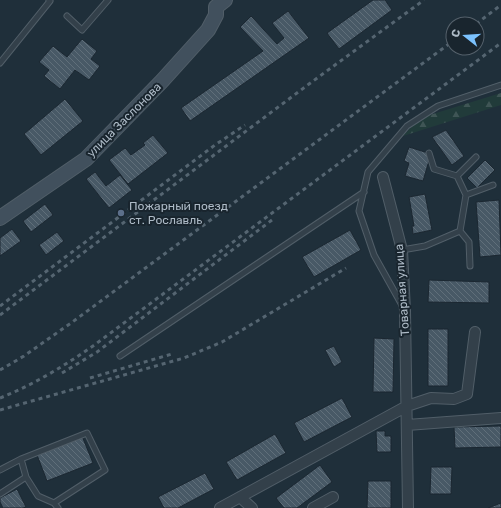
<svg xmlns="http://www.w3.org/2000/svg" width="501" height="508" viewBox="0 0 501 508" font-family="Rubik,sans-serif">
	<defs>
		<pattern id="forest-firs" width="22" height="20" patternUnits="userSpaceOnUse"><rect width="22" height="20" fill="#213b3a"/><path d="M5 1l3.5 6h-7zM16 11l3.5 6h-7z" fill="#3f5555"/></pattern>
		<pattern id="building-back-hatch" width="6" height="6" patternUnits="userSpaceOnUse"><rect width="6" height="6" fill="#485966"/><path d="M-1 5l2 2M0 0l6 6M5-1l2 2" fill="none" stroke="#606f7a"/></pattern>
	</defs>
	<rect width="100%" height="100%" fill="#1f2f3a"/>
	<!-- forest -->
	<path fill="url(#forest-firs)" d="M501,93V105L403,136L420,118Z"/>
	<!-- building -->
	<path fill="url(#building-back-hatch)" stroke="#1b2731" d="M373,0H385L392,10L339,49L327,33Z
		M288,11L309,38L190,121L181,108L263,51L240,27L251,16L277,44L284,38L272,23Z
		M82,39L97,51L91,59L100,66L89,80L75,70L60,89L44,76L49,70L39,62L53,46L67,57Z
		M65,99L83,121L41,155L24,134Z
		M446,130L464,156L452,165L432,137Z
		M153,135L168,153L128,184L109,160L125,148L131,155L145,145L143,143Z
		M409,147L431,154L423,181L405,176L409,163L404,161Z
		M485,160L495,170L477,188L467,178Z
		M95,172L106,186L120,175L132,190L109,208L86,179Z
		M425,194L432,230L413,234L412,226H414L409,197Z
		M499,200L501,255L480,257L476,202Z
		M45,204L53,215L31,232L23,221Z
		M12,229L21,241L0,256V238Z
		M350,230L361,250L314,277L302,257Z
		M57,232L64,241L46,255L39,245Z
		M429,280L489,282V303L428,302Z
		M428,329H448V386H428Z
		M374,338L394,339L393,392H373Z
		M334,346L342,362L334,367L325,350Z
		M342,398L352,417L304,442L294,423Z
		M501,426V447L455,448L454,427Z
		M376,431H385V436H391V452H377Z
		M275,434L286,453L237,480L226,462Z
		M82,436L93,463L47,481L37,455Z
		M320,465L332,482L297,508H284L276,498Z
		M431,467H452L451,494H430Z
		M205,473L214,489L178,508H164L158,497Z
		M368,481H391V508H367Z
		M17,489L26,507L23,508H3L0,502V498Z
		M501,503V508H488Z"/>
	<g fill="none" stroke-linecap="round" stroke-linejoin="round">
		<defs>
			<path id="lane" d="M67,16L82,30L108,0
				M0,63L50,1L49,0
				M429,153L434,169L457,176L466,195
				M457,176L476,157
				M460,231L469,242L470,266
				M402,250L425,246L460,231L466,195L493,185
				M403,307L374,255L359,211L368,172L407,126L438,106L501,85
				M120,356L364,192
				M21,459L26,477
				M0,470L21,459L87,433L105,470L54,503
				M0,494L26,477L38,496L54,503L58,508"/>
			<path id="street" d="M383,177L402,250L405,311L408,508
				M407,425L501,418
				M240,497L252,508
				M220,508L407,406L431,398L454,399L467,394L475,332
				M313,508L333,497"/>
			<path id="secondary" d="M0,218L86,159L162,81L208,30L216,15V7L225,0"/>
		</defs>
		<!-- lane casing -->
		<use href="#lane" stroke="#515e68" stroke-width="7"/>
		<!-- street casing -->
		<use href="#street" stroke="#515e68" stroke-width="12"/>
		<!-- secondary casing -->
		<use href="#secondary" stroke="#515e68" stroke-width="16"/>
		<!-- lane -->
		<use href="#lane" stroke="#33404a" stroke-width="5"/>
		<!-- street -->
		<use href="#street" stroke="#33404a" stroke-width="10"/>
		<!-- secondary -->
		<use href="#secondary" stroke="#41505d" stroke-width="14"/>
		<!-- rail -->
		<path stroke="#556571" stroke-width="3" stroke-dasharray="4 4" stroke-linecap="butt" d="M476,24L501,5
			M0,306L215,145L245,125
			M0,315L309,84L424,0
			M0,370L24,356L71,323L453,41
			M62,373L97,352L272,220
			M90,378L172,354
			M0,398C33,385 64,366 93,346L501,43
			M0,410L184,358L222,342L346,268"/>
	</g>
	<!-- markers -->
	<circle fill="#5c6f8a" stroke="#19252e" stroke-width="1.5" cx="121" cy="213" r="4"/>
	<g text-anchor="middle" stroke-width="4" stroke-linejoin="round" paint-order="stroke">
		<!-- street labels -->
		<g font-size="12" fill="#aebbc7" stroke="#19252e">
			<text transform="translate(124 120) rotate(-45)" y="4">улица Заслонова</text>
			<text transform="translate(402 290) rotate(-94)" y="4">Товарная улица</text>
		</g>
		<!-- poi labels -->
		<g font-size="12" fill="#aebbc7" stroke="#19252e" text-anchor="start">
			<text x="129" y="210">Пожарный поезд<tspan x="129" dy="14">ст. Рославль</tspan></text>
		</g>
	</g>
	<!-- north arrow -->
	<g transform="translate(465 36) rotate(287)"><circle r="19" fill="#19252e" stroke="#55616b"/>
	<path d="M0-3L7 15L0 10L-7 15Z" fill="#7bc2fe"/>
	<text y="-6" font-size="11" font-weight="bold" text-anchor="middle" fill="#aebbc7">С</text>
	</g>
</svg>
